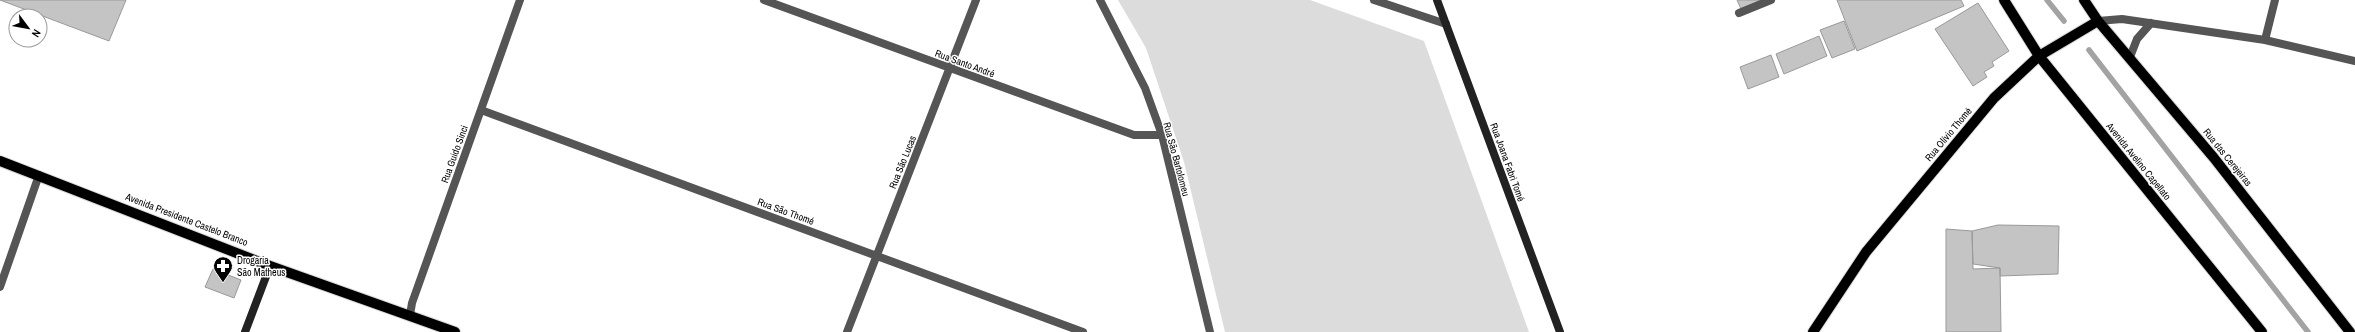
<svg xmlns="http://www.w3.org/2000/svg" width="2355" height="332" viewBox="0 0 2355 332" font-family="'Archivo Narrow',sans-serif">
	<rect width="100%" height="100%" fill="#fff"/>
	<!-- green -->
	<path fill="#dcdcdc" d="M1118,0H1310L1424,41L1529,332H1225L1184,162L1146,48Z"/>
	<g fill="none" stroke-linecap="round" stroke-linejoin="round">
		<!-- stream -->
		<path stroke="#a3a3a3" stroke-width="5.5" d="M2047,0L2064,21
			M2089,50L2308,332"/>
	</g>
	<!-- building -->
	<path fill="#c4c4c4" stroke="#999" d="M0,0H126L109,41Z
		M1737,0H1761L1741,9Z
		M1837,0H1961L1964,6L1857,51Z
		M1978,3L2009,51L1992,62L1994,66L1984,72L1987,77L1973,86L1935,29Z
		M1844,21L1855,49L1832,58L1820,30Z
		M1819,36L1827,56L1784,74L1776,54Z
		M1771,55L1779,77L1748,89L1740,67Z
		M1998,225L2059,226L2058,274L2000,276V268L1973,264L1972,231Z
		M1946,229L1972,231L1973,269L2000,268L2001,332H1946Z
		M213,269L241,280L234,298L205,287Z"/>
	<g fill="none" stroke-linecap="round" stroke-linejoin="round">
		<defs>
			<path id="primary" d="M2004,0L2039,56L2262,332
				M2084,0L2098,21L2214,158L2350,332
				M0,161L270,266L455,332
				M1813,332L1866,252L1994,98L2039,56L2098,21"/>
		</defs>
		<!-- primary casing -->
		<use href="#primary" stroke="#dbdbdb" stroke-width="12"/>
		<!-- lane -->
		<path stroke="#555" stroke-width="8" d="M1739,13L1771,0"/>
		<!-- street -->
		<path stroke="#555" stroke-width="8" d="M764,0L1134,135H1162
			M1100,0L1145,88L1162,135L1210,332
			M1374,0L1446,24
			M2098,21L2122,19L2265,40L2355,61
			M2265,40L2275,0
			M2130,57L2137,39L2151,23
			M481,110L1083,332
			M0,287L39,175
			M410,315L412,303L520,0
			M847,332L976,0"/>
		<!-- secondary -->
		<path stroke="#222" stroke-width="8" d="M1437,0L1560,332
			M245,332L270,266"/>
		<!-- primary -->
		<use href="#primary" stroke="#000" stroke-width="10"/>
	</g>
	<!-- icons -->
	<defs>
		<symbol id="pharmacy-pin" viewBox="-11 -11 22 30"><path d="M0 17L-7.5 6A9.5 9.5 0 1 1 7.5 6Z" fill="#000" stroke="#fff"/><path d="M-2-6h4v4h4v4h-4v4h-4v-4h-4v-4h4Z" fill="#fff"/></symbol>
	</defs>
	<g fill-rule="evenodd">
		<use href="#pharmacy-pin" x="212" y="255" width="22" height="30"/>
	</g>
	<g text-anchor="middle" stroke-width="3" stroke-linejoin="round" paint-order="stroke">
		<!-- street labels -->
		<g font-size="10" fill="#000" stroke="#fff">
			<text transform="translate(965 63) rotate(20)" y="4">Rua Santo André</text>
			<text transform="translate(1948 134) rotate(-50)" y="4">Rua Olívio Thomé</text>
			<text transform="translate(454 154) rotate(-70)" y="4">Rua Guido Sinci</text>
			<text transform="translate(2228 157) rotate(51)" y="4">Rua das Cerejeiras</text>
			<text transform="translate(1177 159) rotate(75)" y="4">Rua São Bartolomeu</text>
			<text transform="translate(2139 161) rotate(51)" y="4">Avenida Avelino Capellato</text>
			<text transform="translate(902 162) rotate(-68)" y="4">Rua São Lucas</text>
			<text transform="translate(1508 162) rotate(70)" y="4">Rua Joana Fabri Tomé</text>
			<text transform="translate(786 211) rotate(20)" y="4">Rua São Thomé</text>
			<text transform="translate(187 219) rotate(21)" y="4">Avenida Presidente Castelo Branco</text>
		</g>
		<!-- poi labels -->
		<g font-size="10" fill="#000" stroke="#fff" text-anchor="start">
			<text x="237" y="264">Drogaria<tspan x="237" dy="12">São Matheus</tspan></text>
		</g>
	</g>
	<!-- north arrow -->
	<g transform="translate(28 28) rotate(122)"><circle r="19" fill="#ffffff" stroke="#999999"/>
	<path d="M0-3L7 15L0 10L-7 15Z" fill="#000000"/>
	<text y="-6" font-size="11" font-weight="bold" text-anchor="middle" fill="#000000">N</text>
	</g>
</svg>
